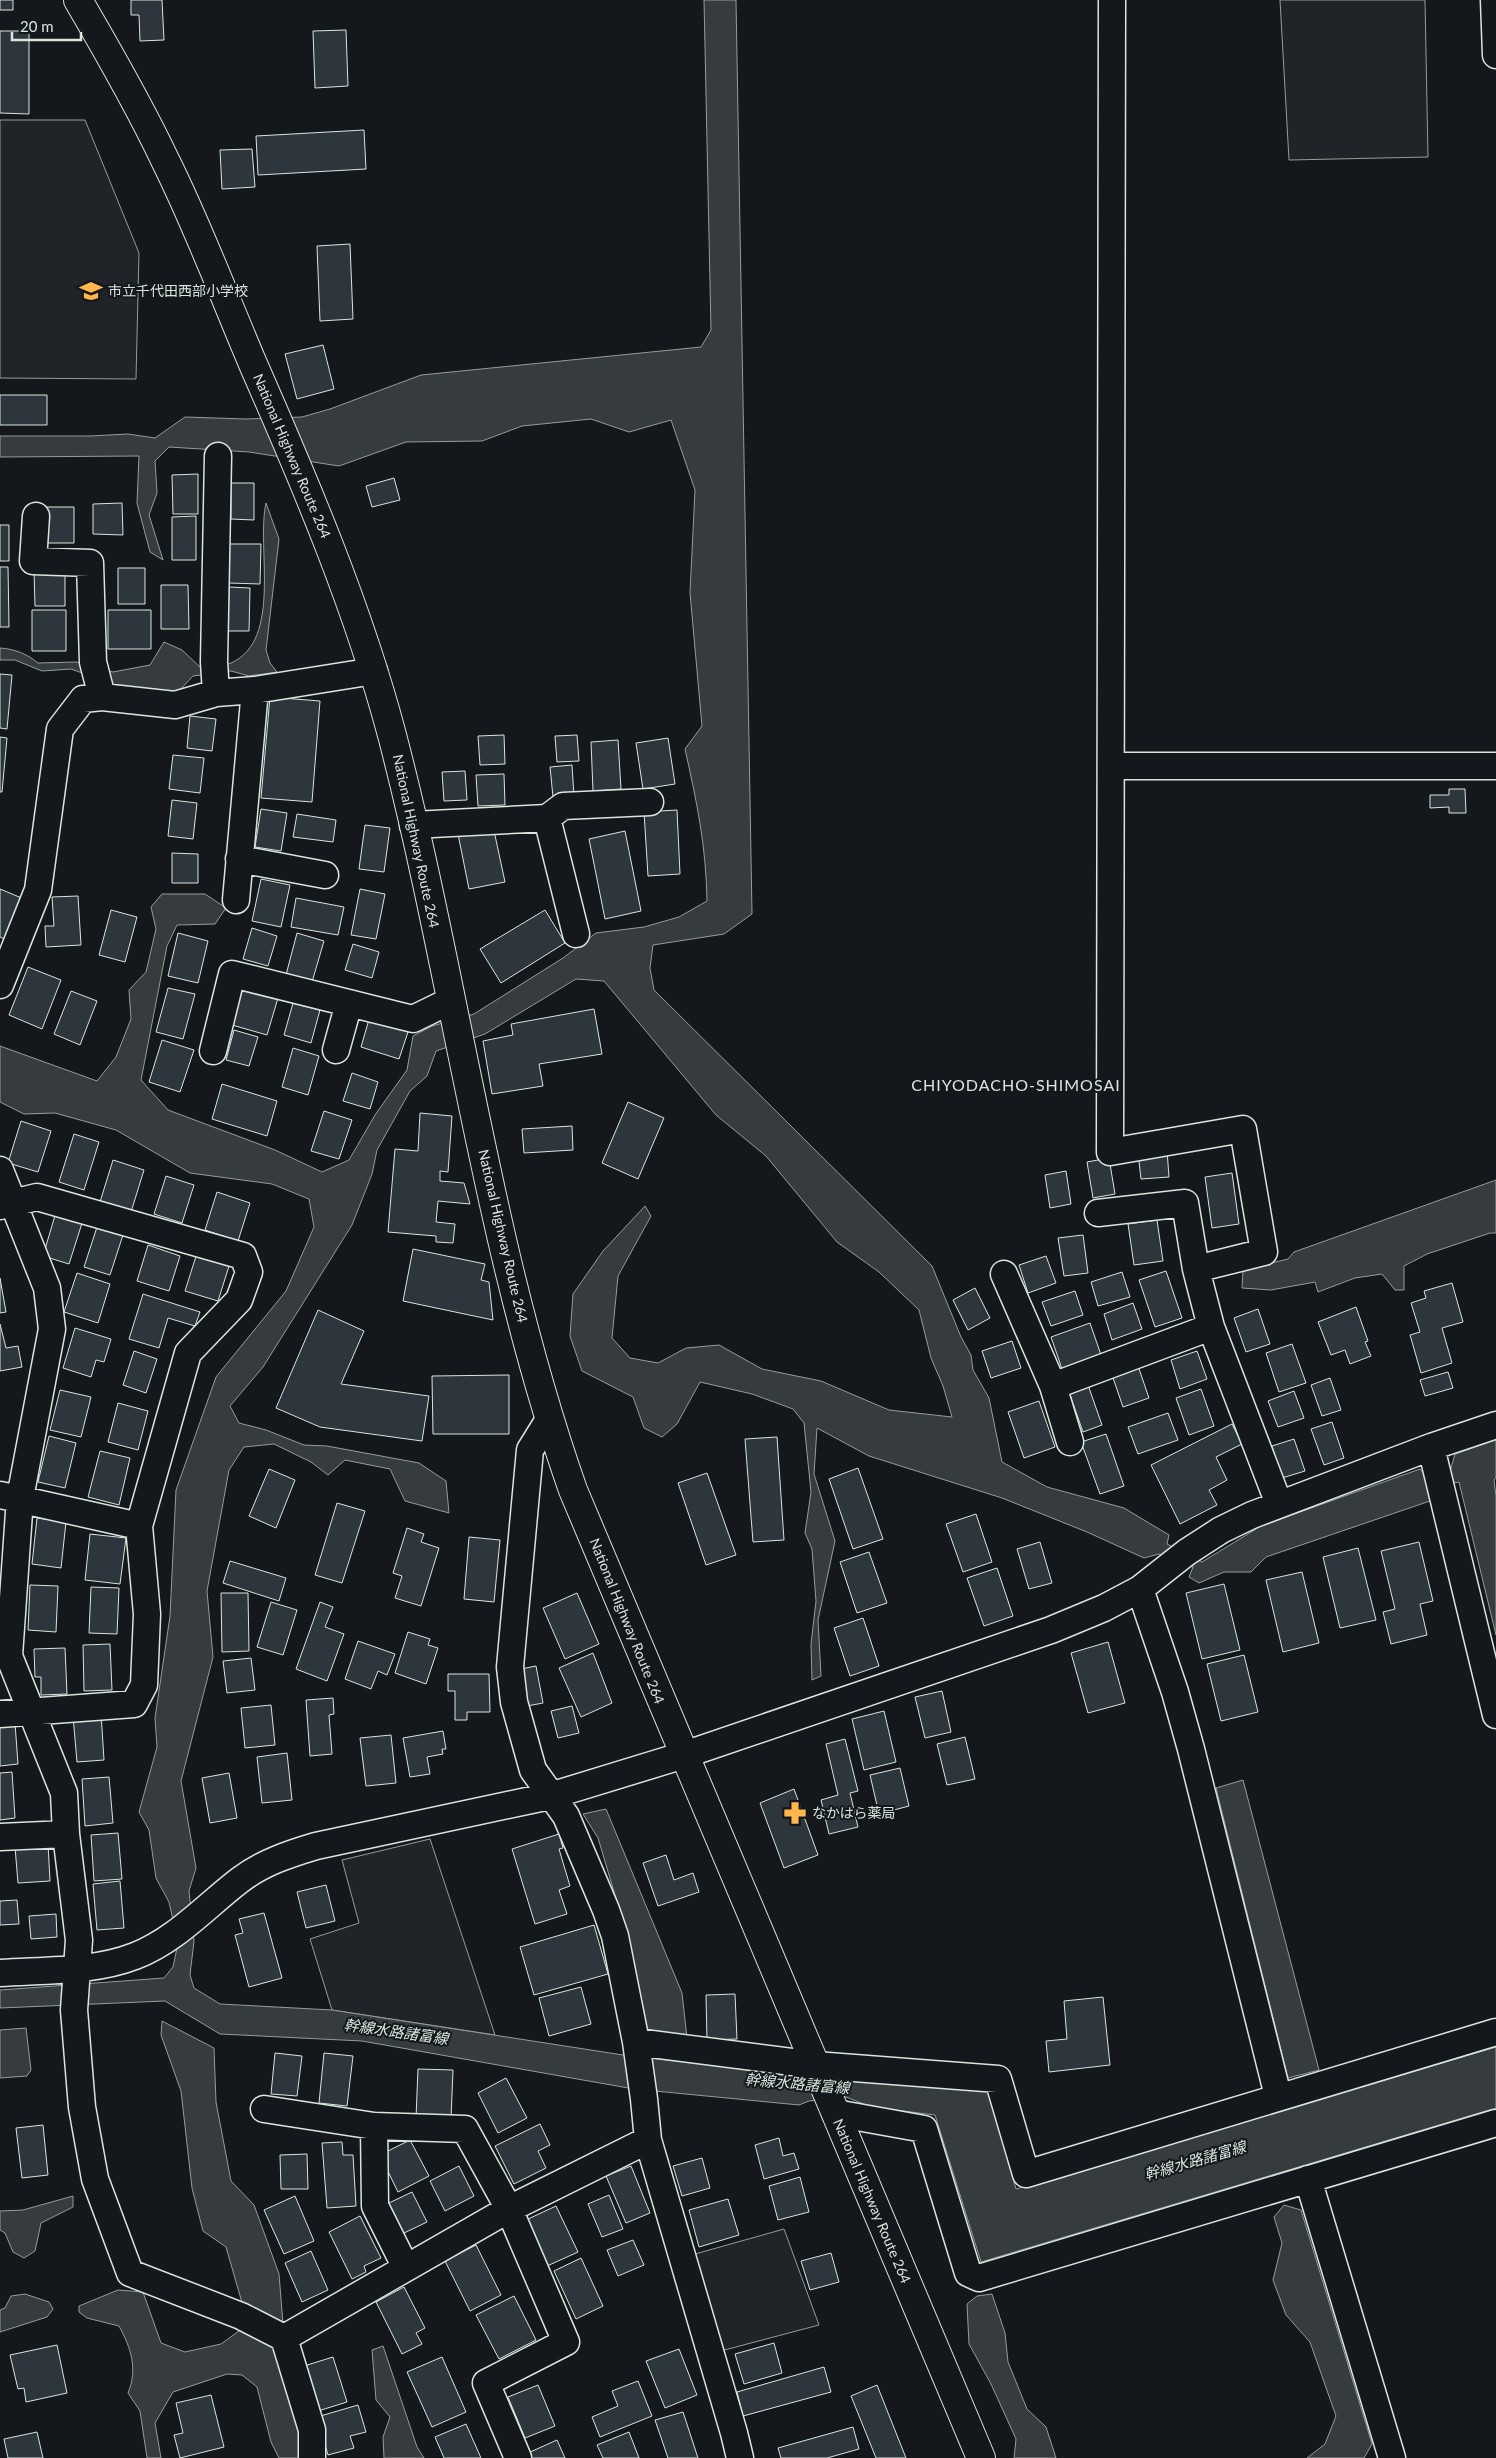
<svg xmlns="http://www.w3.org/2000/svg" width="1496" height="2458" viewBox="0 0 1496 2458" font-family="Lato,'Noto Sans JP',sans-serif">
	<rect width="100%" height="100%" fill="#14181c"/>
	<!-- green -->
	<path fill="#202428" stroke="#939e99" d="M1280,0H1425L1428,157L1289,160Z
		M0,120H85L139,253L136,379L0,378Z
		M430,1839L495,2035L332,2010L310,1939L359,1923L342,1860Z
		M784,2229L819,2325L717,2352L688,2256Z"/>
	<!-- water -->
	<path fill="#363b3e" stroke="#939e99" d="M704,0H736L752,914L724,934L653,945L650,968L654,990L932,1266L961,1337L971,1355L973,1370L989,1398L1002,1462L1047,1487L1124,1508L1169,1535L1167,1544L1202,1562L1261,1526L1420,1469L1428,1479L1449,1475L1455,1454L1496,1440V1478L1494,1480L1496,1496V1635L1459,1482L1430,1488V1501L1266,1557L1251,1572H1224L1199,1583L1189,1577L1193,1567L1159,1554L1144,1558L1087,1532L1002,1498L869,1456L817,1428L814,1474L835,1541L818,1620L821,1676L812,1680L811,1644L816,1601L812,1549L805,1533L811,1492L804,1423L793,1409L752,1394L700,1382L677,1424L662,1437L644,1428L633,1397L582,1371L570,1336L573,1294L603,1251L645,1206L651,1216L618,1276L612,1338L630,1358L658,1363L686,1348L719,1345L762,1369L821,1381L889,1410L952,1417L943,1386L931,1358L919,1310L879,1272L837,1242L766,1156L716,1115L604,981L576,979L485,1034L436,1051L427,1076L410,1091L377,1150L372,1174L352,1225L263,1367L230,1406L239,1423L266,1430L304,1445L327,1446L419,1463L446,1481L449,1513L405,1501L390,1469L345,1460L328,1475L311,1462L274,1444L244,1447L229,1470L207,1591L213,1657L181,1781L196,1868L189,1891L194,1941L190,1975L194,1988L220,2004L332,2010L623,2055L772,2072L806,2080L846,2076L989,2090L1016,2189L1496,2047V2108L981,2262L935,2115L871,2107L846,2097L809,2101L799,2105L634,2089L362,2041L220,2034L165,2001L0,2008V1990L164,1978L173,1967L178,1943L169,1902L156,1878L149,1830L139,1812L157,1747L155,1718L170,1616L176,1490L216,1377L286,1291L314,1227L309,1199L272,1184L190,1173L116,1130L55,1113L24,1114L0,1102V1046L97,1081L116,1057L131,1019L129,990L146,972L156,929L151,907L162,894H205L226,908L215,924L177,925L167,946L141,1080L168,1110L275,1150L322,1172L349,1160L375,1115L407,1070L413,1036L432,1026L474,1014L563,958L596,933L644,927L679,917L707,901C706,845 697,803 685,749L702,726L690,593L695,490L671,420L629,432L591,419L522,426L482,441L406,442L339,466L249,452L169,447L155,461L157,493L149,515L163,560L150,552L137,503L139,456L0,457V436H90L128,434L155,438L185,417L246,419L302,417L330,409L421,375L701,347L711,330Z
		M266,503L279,539L266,650L270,663L277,672L249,676L231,671L193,676L178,692L141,694L71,669L42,671L15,660H0V648C15,649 27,654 38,663L76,662L113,672L150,665L164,642L182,650L200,667C209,666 222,667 231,663C283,640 256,547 266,503Z
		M1496,1180V1233H1490L1427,1254L1404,1266V1290H1395L1382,1274L1355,1278L1318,1292L1315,1282L1271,1290L1242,1288L1243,1270L1288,1259L1294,1252Z
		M1243,1780L1319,2070L1288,2078L1216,1788Z
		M606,1809L682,1993L687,2038L666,2036L644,2030L632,1972V1952L598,1838L583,1814Z
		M162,2021L214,2048L216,2102L231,2181L254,2205L279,2274L283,2324L300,2420V2458H279L271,2442L257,2387L242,2375L227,2374L173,2392L155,2423L161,2458H147L140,2411L128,2393C138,2369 131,2348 119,2326L87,2318L79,2312V2306L118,2290L143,2292L161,2343L185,2352L221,2344L243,2328V2306L226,2247L203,2231L192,2188L181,2091L161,2035Z
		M26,2028L31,2070L27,2076L0,2078V2030Z
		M73,2196V2207L41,2223L35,2251L24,2258L13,2252L5,2233L0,2230V2211L23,2210Z
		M1284,2205L1301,2210L1372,2444L1364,2458H1307L1325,2444L1336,2416L1310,2342L1286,2315L1273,2280L1282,2243L1274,2217Z
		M25,2294L49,2302L53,2309L47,2317L0,2332V2310L5,2308L11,2296Z
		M992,2294L1005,2333L1008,2362L1027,2409L1046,2427L1056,2458H1014L1016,2439L991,2384L969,2344L967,2304L977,2296Z
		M383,2346L417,2447L424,2458H384L383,2437L390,2417L376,2400L372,2350Z"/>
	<!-- building -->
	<path fill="#2c363c" stroke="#d8e6dc" d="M0,0H13V10H0Z
		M131,0H162L164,40L140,41L139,15H131Z
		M346,30L348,86L315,88L313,31Z
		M0,31H29V114L0,113Z
		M364,130L366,169L258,175L256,136Z
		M252,149L255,187L222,189L220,150Z
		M350,244L353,319L320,321L317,246Z
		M323,345L334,389L297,399L285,354Z
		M0,395H47V425H0Z
		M198,474V514H173L172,475Z
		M394,478L400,500L372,507L366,486Z
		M231,483H254V520L231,519Z
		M122,503L123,535L93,534V504Z
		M45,507H74V543H45Z
		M196,516V560H172V517Z
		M0,525H9V561H0Z
		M229,544H261L260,584L229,583Z
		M0,567H8L9,627H0Z
		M118,568H145V604H118Z
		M34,571H65V606H35Z
		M161,585H188L189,629H161Z
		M229,587L250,588L249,631H228Z
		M32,610H66V651H32Z
		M108,610H151V649H108Z
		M0,674L12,675L7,729L0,728Z
		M270,697L320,701L312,802L261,798Z
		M190,716L216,719L212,751L187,748Z
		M504,735L505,764L480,765L478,736Z
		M577,735L579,761L557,762L555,736Z
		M0,737L7,738L2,792H0Z
		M668,738L675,784L643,789L636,743Z
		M618,740L621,789L593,791L591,742Z
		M173,755L204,758L200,793L169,789Z
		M572,765L574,796L553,797L550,767Z
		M465,771L467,800L444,801L442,772Z
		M504,774L505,805L478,806L476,775Z
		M1449,789H1465L1466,813H1449V807L1430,808V795H1449Z
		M172,800L197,803L193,839L168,836Z
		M261,809L287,813L281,851L255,847Z
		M677,810L680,874L648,876L644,812Z
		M297,814L336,820L333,842L293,837Z
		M365,825L390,828L384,872L359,869Z
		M493,826L505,882L469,889L458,834Z
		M625,831L641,911L605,919L589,839Z
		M172,853L198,854V883H172Z
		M261,879L290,885L281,927L252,921Z
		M0,889L24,899L6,940L0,937Z
		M360,889L385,894L376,939L351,935Z
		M78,896L81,945L46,947L45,926H54L52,897Z
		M296,898L344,907L338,935L291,927Z
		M111,910L137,917L125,962L99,955Z
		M545,910L565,943L501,983L480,949Z
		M252,928L277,936L268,966L243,959Z
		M178,933L208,941L198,983L168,976Z
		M297,933L324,941L312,982L286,975Z
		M353,944L379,952L372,978L345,970Z
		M28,967L61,980L42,1029L9,1015Z
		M168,988L195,994L183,1039L156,1032Z
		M243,988L278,998L267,1035L232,1025Z
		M71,991L97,1001L80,1045L54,1034Z
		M293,1003L320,1010L311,1043L284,1035Z
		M594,1009L602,1054L539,1064L543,1086L492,1094L483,1041L513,1035L511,1024Z
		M370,1016L409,1029L399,1059L361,1047Z
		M234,1030L258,1037L249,1066L226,1060Z
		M162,1040L194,1050L180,1092L149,1082Z
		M293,1048L319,1056L308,1095L282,1087Z
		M352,1073L378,1082L370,1109L343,1101Z
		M222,1084L277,1101L267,1136L212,1119Z
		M628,1102L664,1118L638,1179L602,1163Z
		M324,1111L352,1120L339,1159L311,1151Z
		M420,1113L452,1116L448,1172L440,1171V1181L464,1183L470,1204L438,1201L436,1222L455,1224L453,1243L436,1242V1236L388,1232L395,1149L418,1151Z
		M21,1121L51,1131L38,1172L8,1163Z
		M572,1126L573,1150L524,1153L522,1129Z
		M74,1134L99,1142L84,1190L59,1182Z
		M1167,1150L1169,1177L1141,1179L1138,1153Z
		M1109,1158L1115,1194L1093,1198L1087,1162Z
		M113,1160L144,1170L131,1212L100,1202Z
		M1066,1171L1071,1204L1050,1208L1045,1175Z
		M1232,1173L1239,1224L1212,1228L1205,1177Z
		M166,1176L194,1185L182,1223L154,1214Z
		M217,1192L250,1203L238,1241L205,1230Z
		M56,1212L83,1220L69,1264L43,1256Z
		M1157,1220L1163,1261L1134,1265L1128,1224Z
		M97,1227L123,1235L110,1275L84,1267Z
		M1083,1235L1088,1273L1064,1276L1058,1238Z
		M148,1245L180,1256L169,1291L137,1281Z
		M413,1249L485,1264L481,1280L489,1282L493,1320L403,1301Z
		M197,1253L230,1263L218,1301L185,1291Z
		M1046,1256L1056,1283L1028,1293L1019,1265Z
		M1166,1271L1182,1318L1155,1327L1139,1280Z
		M1122,1272L1130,1297L1098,1306L1091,1282Z
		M77,1273L110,1284L98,1323L64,1312Z
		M0,1278L6,1312L0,1313Z
		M1452,1283L1463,1322L1442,1328L1452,1363L1421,1373L1410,1335L1420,1332L1411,1303L1426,1298L1424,1291Z
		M975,1288L990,1318L968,1330L953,1300Z
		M1075,1291L1083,1315L1051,1326L1042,1302Z
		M143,1294L200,1312L195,1326L168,1318L159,1348L129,1339Z
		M1133,1303L1142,1329L1112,1340L1104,1314Z
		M1356,1307L1368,1341L1365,1342L1371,1356L1350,1364L1345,1350L1331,1355L1318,1322Z
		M1258,1309L1270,1344L1246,1352L1234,1318Z
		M318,1310L364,1331L341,1384L429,1396L422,1441L320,1427L276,1408Z
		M1090,1323L1101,1355L1062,1369L1051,1337Z
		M0,1324L6,1348L18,1346L22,1367L0,1371Z
		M75,1328L111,1339L104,1362L96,1360L91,1377L63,1368Z
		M1012,1341L1021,1368L991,1378L982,1351Z
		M1292,1344L1306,1383L1279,1392L1266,1353Z
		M134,1351L157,1359L146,1393L123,1385Z
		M1197,1351L1207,1379L1180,1389L1171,1360Z
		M1138,1366L1149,1398L1123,1407L1112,1375Z
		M1448,1372L1453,1388L1425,1396L1420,1380Z
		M509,1375V1434H433L432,1376Z
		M1330,1378L1341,1410L1322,1416L1311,1385Z
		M1088,1385L1102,1425L1083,1432L1069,1392Z
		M1201,1389L1214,1426L1189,1435L1176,1398Z
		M60,1390L91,1397L81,1437L50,1430Z
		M1294,1391L1304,1418L1278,1427L1268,1401Z
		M1039,1401L1055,1447L1024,1458L1008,1412Z
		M118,1403L148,1411L138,1450L108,1442Z
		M1168,1413L1178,1440L1138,1454L1128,1427Z
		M1332,1422L1344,1458L1324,1465L1311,1429Z
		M1232,1424L1242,1444L1216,1457L1227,1480L1209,1490L1217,1505L1180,1524L1151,1465Z
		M1106,1434L1124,1486L1100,1494L1081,1442Z
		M49,1436L76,1443L65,1488L38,1482Z
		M777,1437L784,1540L753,1542L745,1439Z
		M1294,1439L1305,1471L1282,1478L1272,1446Z
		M100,1451L130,1458L119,1505L88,1497Z
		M858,1468L883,1539L853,1549L829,1479Z
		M269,1469L295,1480L276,1528L249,1516Z
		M707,1473L736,1555L706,1565L678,1483Z
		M337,1503L365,1511L342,1583L315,1575Z
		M976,1514L992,1562L963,1572L946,1524Z
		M37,1518L66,1522L61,1568L32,1564Z
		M407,1528L424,1534L421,1542L439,1548L421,1606L395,1598L402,1576L393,1573Z
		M90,1534L126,1538L120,1584L85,1580Z
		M469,1537L500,1540L494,1602L464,1599Z
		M1040,1542L1052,1583L1029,1589L1017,1549Z
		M1419,1542L1433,1601L1420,1604L1427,1635L1391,1644L1383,1612L1395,1609L1381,1551Z
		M1358,1548L1376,1620L1340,1628L1323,1557Z
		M869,1552L887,1603L857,1613L840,1562Z
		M230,1561L286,1578L279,1601L223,1583Z
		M997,1568L1013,1616L984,1626L967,1578Z
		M1302,1572L1319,1643L1283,1652L1266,1580Z
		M1224,1584L1240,1650L1202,1659L1186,1593Z
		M30,1585L58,1586L56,1632L28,1630Z
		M91,1587L119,1588L117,1634L89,1633Z
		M221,1593H248L249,1651L222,1652Z
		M577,1593L599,1644L565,1659L543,1608Z
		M271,1602L297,1610L283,1655L257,1647Z
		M320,1602L333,1607L325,1627L344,1634L327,1681L296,1669Z
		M863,1618L879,1666L850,1676L834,1628Z
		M408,1632L430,1639L428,1645L438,1648L426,1684L395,1673Z
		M358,1641L395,1654L387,1675L378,1671L371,1689L345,1679Z
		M1108,1642L1125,1703L1088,1713L1071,1653Z
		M110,1644L112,1690L84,1691L83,1645Z
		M65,1648L67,1694L41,1695V1677H35L34,1649Z
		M593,1653L612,1703L581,1717L559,1668Z
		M1244,1655L1258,1712L1221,1721L1207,1664Z
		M251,1658L255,1690L227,1693L223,1661Z
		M536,1666L543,1703L527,1706L521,1669Z
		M448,1674H489L490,1712H467V1720H455V1691H448Z
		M942,1691L951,1732L925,1738L915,1697Z
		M333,1698L334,1714L329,1715L332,1754L310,1756L306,1700Z
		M271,1705L275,1745L245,1748L241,1708Z
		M572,1706L579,1733L558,1738L551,1711Z
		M884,1711L896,1762L864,1770L852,1719Z
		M101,1713L104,1760L77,1762L73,1716Z
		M15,1723L18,1764L0,1766V1724Z
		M443,1731L446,1749H442L443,1754L427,1757L430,1774L410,1777L403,1738Z
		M391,1735L396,1783L366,1786L360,1738Z
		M965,1737L975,1779L947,1785L937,1744Z
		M845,1739L858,1791L850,1793L858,1827L829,1834L821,1800L838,1795L826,1744Z
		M287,1753L292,1800L262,1803L257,1757Z
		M900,1768L909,1806L879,1814L870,1775Z
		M12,1772L15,1818L0,1820V1773Z
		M229,1773L237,1818L210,1823L202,1778Z
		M109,1777L113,1823L85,1826L82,1779Z
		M794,1789L818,1855L784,1868L760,1803Z
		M118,1833L122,1879L94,1881L91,1835Z
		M559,1834L563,1848L559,1849L570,1886L559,1890L567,1914L535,1924L512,1849Z
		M48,1844L50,1881L18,1883L15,1847Z
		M666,1855L674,1880L693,1873L699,1892L658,1906L643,1863Z
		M120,1881L124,1928L97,1930L93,1884Z
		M326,1885L335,1921L306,1928L297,1892Z
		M17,1900L19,1924L0,1925V1901Z
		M264,1913L282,1978L249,1987L235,1935L243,1933L239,1919Z
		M56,1914L57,1937L31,1939L29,1916Z
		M594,1925L608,1974L534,1995L520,1947Z
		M581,1987L591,2024L549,2036L539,1998Z
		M735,1994L737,2039L707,2040L706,1995Z
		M1103,1997L1110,2065L1049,2072L1046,2041L1067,2039L1064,2001Z
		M275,2053L302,2056L297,2096L271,2094Z
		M324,2053L353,2056L347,2106L319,2103Z
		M418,2069L453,2070L451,2119L416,2118Z
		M506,2078L527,2118L498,2133L478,2093Z
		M540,2124L550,2145L538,2151L546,2168L514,2184L495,2146Z
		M43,2125L48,2175L22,2178L16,2128Z
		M779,2138L783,2156L794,2153L799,2169L764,2179L755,2145Z
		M410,2140L429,2176L398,2192L380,2155Z
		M342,2142L343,2155H353L356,2206L327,2208L322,2143Z
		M307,2154L308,2189H281L280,2155Z
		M702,2158L710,2188L682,2196L673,2166Z
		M459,2166L474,2196L445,2211L430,2181Z
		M631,2166L650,2213L626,2223L606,2176Z
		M800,2177L809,2212L778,2220L769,2186Z
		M412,2192L427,2222L402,2234L387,2204Z
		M609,2195L623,2229L602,2237L588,2204Z
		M295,2196L314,2241L284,2254L264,2210Z
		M728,2199L739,2235L699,2247L689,2210Z
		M556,2206L578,2252L547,2266L526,2220Z
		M360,2216L381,2258L364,2266L366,2272L352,2279L329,2232Z
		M633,2240L644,2265L618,2276L607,2250Z
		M476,2245L501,2295L470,2311L445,2261Z
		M311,2251L328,2290L302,2302L285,2263Z
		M831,2253L839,2282L810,2290L801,2261Z
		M581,2258L603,2306L576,2319L554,2271Z
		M404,2287L425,2328L416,2333L422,2344L402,2354L376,2302Z
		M514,2296L536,2340L499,2359L476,2315Z
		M774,2343L782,2373L744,2384L735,2354Z
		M57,2345L67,2393L26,2402L24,2388L18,2389L10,2355Z
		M679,2349L697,2395L665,2408L646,2361Z
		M333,2357L347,2402L318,2411L304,2366Z
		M442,2357L466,2412L432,2427L407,2372Z
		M824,2367L831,2392L743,2416L737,2392Z
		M638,2381L652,2416L600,2437L592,2417L618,2406L612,2391Z
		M538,2385L555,2426L525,2438L508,2397Z
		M877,2385L906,2458H876L851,2396Z
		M211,2395L224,2447L180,2458L174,2435L183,2433L176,2403Z
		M358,2405L366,2432L350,2436L354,2448L328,2455L317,2417Z
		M683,2412L698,2458H668L655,2420Z
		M466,2424L481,2458H444L435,2437Z
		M853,2427L859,2449L827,2458H781L778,2448Z
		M37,2432L43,2458H8L4,2439Z
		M629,2432L639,2458H603L597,2445Z
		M557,2440L565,2458H531L528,2453Z"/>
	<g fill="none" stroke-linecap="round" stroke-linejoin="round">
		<defs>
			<path id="minor" d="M1112,0L1110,1152L1243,1129L1264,1252L1196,1269
				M1494,0L1496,55
				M36,516L33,561L90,563L93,662L102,697
				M216,693L214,662L218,456
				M1111,766H1496
				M547,818L576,934
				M413,825L547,818L563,806L650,802
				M239,859L325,875
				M236,900L255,690
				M0,985L38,890L60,729L83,699L102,697L175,705L216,693L255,690L374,671
				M336,1050L349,1003
				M213,1051L232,974L413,1019L450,1001
				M0,1170L47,1288L52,1329L20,1498L9,1656L64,1793L66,1834L79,1940L74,2010L82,2107L95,2179L130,2273L241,2316L284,2338L312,2430V2458
				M0,1206L37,1197L243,1256L249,1272L239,1300L188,1353L139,1526L0,1495
				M1098,1213L1185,1203L1196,1269L1211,1327L1279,1504
				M1004,1274L1053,1386L1070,1442
				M1053,1386L1211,1327
				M548,1421L530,1450L510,1667L514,1702L533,1770L566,1816L606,1910L615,1936L636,2042L644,2099L648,2140L734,2433L740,2458
				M1431,1447L1496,1715
				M1140,1589L1175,1692L1191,1749L1278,2096
				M0,1714L134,1704L144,1685L147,1614L139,1526
				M0,1837L66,1834
				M0,1973C44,1970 94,1972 135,1956C176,1940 206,1906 240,1880C262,1863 289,1854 316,1846L550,1796L684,1755L1051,1630L1104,1608L1140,1589L1187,1552L1221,1530L1252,1515L1431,1447L1496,1425
				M636,2042L815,2065L998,2079L1026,2174L1496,2032
				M264,2109L374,2126L465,2129L509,2209L566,2342L486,2383L518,2458
				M835,2113L924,2129L968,2273L979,2278L1496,2123
				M374,2126L375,2206L406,2268
				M1308,2179L1392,2458
				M284,2338L509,2209L648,2140"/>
			<path id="highway" d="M78,0C109,53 139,105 165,160C198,226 224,296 253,364C306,485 358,607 392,735C457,985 487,1245 573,1490L981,2458"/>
		</defs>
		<!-- minor casing -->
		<use href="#minor" stroke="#d8e6dc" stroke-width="29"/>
		<!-- highway casing -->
		<use href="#highway" stroke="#d8e6dc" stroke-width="30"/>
		<!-- minor -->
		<use href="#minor" stroke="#14181c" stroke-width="26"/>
		<!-- highway -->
		<use href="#highway" stroke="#14181c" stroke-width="28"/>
	</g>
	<!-- icons -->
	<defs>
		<symbol id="school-bare" viewBox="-9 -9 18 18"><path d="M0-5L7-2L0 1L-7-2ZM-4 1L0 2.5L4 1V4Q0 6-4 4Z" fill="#ffb74d" stroke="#14181c" stroke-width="2.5" paint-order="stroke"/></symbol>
		<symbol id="pharmacy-bare" viewBox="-9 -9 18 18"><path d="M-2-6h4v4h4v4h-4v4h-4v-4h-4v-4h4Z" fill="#ffb74d" stroke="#14181c" stroke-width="2.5" paint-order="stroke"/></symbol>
	</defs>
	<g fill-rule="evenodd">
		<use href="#school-bare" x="75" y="275" width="32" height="32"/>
		<use href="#pharmacy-bare" x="779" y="1797" width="32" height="32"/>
	</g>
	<g text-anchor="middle" stroke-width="4" stroke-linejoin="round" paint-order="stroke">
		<!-- poi labels -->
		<g font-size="14" fill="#d8e6dc" stroke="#14181c" text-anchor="start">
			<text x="108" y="296">市立千代田西部小学校</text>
			<text x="812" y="1818">なかはら薬局</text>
		</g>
		<!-- street labels -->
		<g font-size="14" fill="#d8e6dc" stroke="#14181c">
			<text transform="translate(292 456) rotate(67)" y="5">National Highway Route 264</text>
			<text transform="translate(416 841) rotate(78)" y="5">National Highway Route 264</text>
			<text transform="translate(503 1236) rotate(77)" y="5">National Highway Route 264</text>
			<text transform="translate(627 1621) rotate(68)" y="5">National Highway Route 264</text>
			<text transform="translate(872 2201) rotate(67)" y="5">National Highway Route 264</text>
		</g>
		<!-- water labels -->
		<g font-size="15" font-style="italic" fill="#d8e6dc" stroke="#14181c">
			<text transform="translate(396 2032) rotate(8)" y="5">幹線水路諸富線</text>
			<text transform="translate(797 2084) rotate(5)" y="5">幹線水路諸富線</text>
			<text transform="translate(1195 2161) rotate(-16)" y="5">幹線水路諸富線</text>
		</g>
		<!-- quarter labels -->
		<g font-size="16" letter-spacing="1" fill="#d8e6dc" stroke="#14181c">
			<text x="1016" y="1091">CHIYODACHO-SHIMOSAI</text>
		</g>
	</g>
	<!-- scale -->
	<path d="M12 32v8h69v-8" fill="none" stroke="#d8e6dc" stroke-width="2.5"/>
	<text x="20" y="32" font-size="15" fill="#d8e6dc" stroke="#14181c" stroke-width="4" paint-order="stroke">20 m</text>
</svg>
